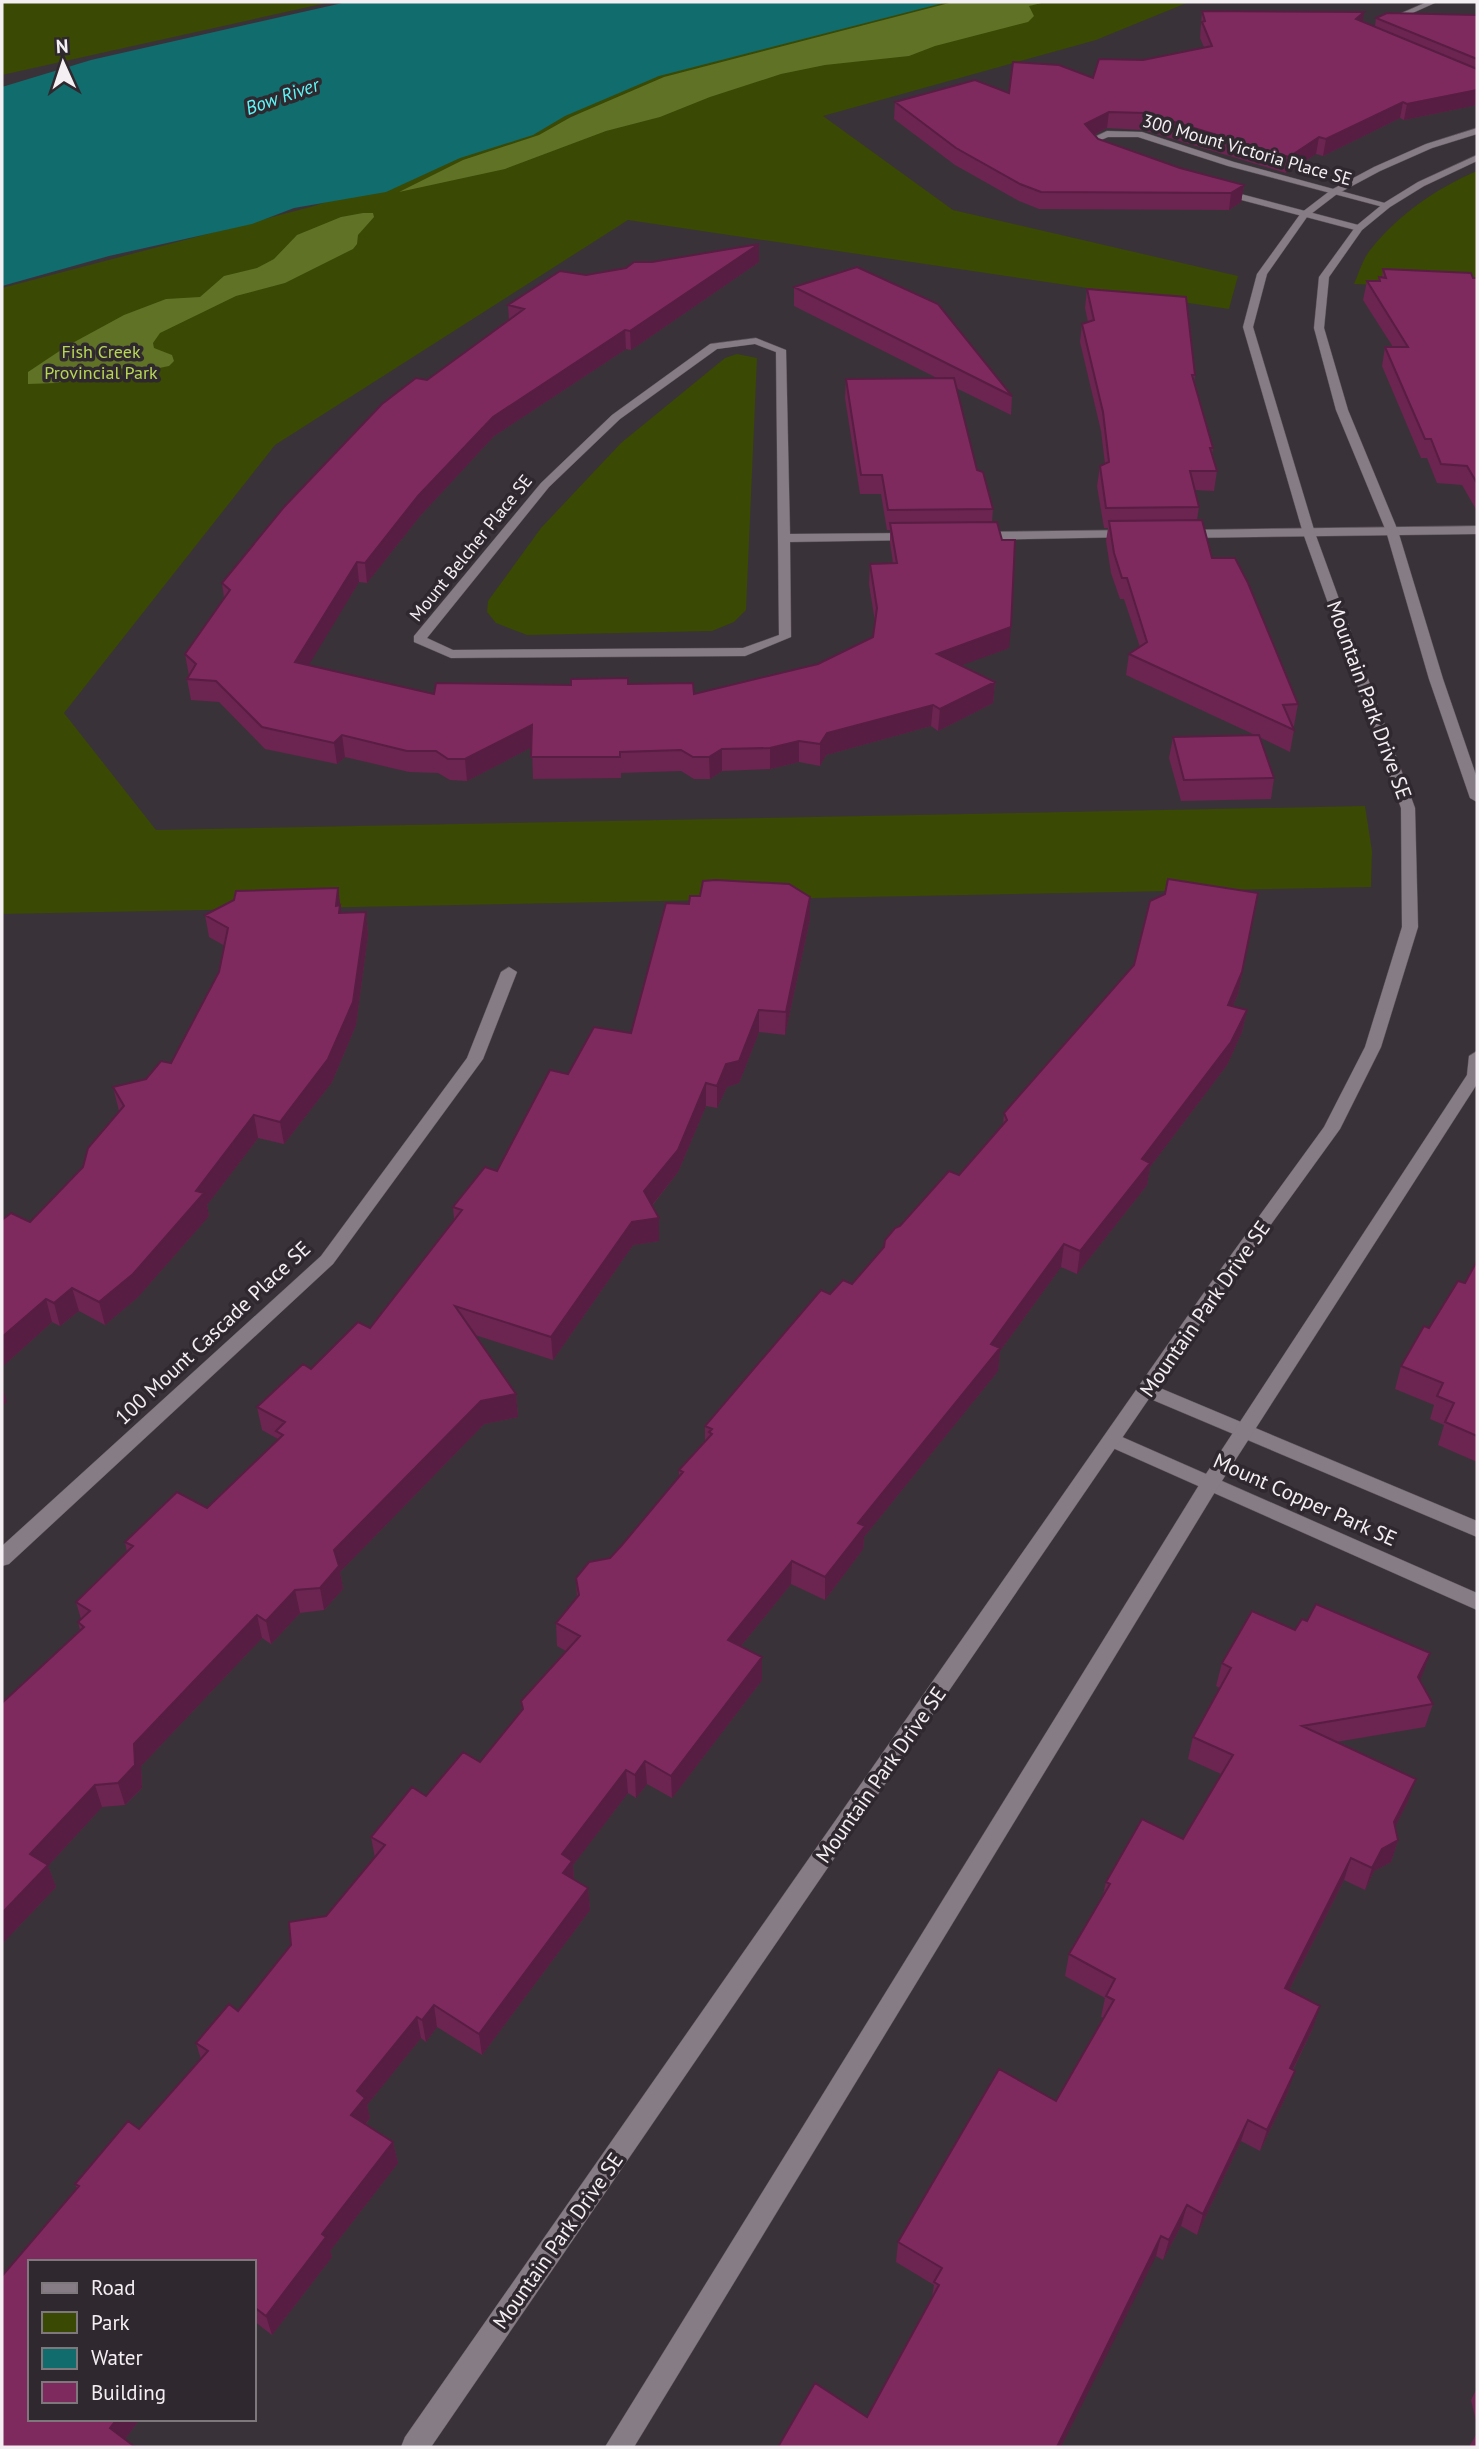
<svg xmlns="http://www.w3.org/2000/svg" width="1479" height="2449" viewBox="0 0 1479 2449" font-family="'PT Sans',sans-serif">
	<rect width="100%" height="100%" fill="#3a3239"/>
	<!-- green -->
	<path fill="#3a4903" d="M2,2H331L2,75Z
		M924,2H1189L1096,40L823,116L953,210L1238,276L1229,309L628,220L275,445L64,713L156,830L1365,806L1372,851L1371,887L2,914V288L314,206L421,171L670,71L857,24Z
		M1477,171V289L1354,284C1359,273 1363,258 1371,249C1399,214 1437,188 1477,171Z
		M737,354L757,358L746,610L734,622L712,631L527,635L496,623L487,612L488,601L541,528L621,443L725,358Z"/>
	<!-- forest -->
	<path fill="#5f7225" d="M953,2H1046L1029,6L1034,16L1028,22L935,46L909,56L825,65L781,74L710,97L660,117L606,131L505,169L399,192L463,160L539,135L571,117L664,77Z
		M363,213H373L374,217L358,235L357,244L353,249L285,283L236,296L160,333L153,343L154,348L172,355L174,361L169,366L140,372L104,365L57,383L28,384V372L67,346L124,315L166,299L200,297L224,276L257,268L274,259L297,235L341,217Z"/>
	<!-- water -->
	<path fill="#116c6d" d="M347,2H947L659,76L565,116L533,135L460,158L386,192L294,208L252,224L109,256L2,286V87L91,60Z"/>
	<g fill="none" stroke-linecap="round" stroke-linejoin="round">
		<defs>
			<path id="street" d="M1427,2H1437L1388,24L1381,22Z
				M1107,131L1142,132L1234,162L1392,205L1387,208L1228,166L1138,137H1108L1096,142L1107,152L1100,154L1086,141Z
				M1218,188L1362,226L1364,228L1359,231L1215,193V189Z
				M756,338L786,350L790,534L911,533L917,537L915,540L790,542L791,637L745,656L451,658L414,642V636L541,483L612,415L710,344ZM755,344L776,352L779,635L743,648L453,650L427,638L549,487L620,419L717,349Z
				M1477,526V534L1184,538L1178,534L1184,530Z
				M1128,530L1134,534L1132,537L978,540L972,536L978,532Z
				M509,967L517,972L483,1059L333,1264L9,1564L2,1566V1546L321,1256L467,1058L501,972Z
				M1148,1383L1477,1521V1537L1141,1395L1139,1390L1141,1385Z
				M1113,1433L1477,1593V1610L1106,1445L1103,1440L1106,1435Z"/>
			<path id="secondary" d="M1477,128V134L1432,148L1380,171L1337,194L1307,217L1267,274L1253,327L1315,533L1415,808L1418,927L1381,1047L1340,1129L1222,1292L431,2447H401L405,2437L1210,1284L1324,1127L1365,1047L1402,927L1401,808L1303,533L1243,327L1257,274L1301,213L1331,190L1374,167L1426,144Z
				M1477,155V161L1424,186L1390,207L1362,230L1329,277L1324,328L1348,410L1398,531L1443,679L1477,778V802L1470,798L1429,679L1386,531L1336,410L1314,328L1319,277L1356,226L1384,203L1418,182Z
				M1477,1051V1084L1218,1487L634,2447H605L1204,1477L1467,1075L1469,1056Z"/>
		</defs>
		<!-- street casing -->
		<use href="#street" stroke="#585157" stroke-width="1"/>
		<!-- secondary casing -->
		<use href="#secondary" stroke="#585157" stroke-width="1"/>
		<!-- street -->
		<use href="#street" fill="#867c85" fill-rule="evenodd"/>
		<!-- secondary -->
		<use href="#secondary" fill="#867c85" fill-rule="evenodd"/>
	</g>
	<!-- wall -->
	<path fill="#6c2451" d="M1202,11L1363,21L1375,26L1376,18L1477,15V105L1404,120L1400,118L1323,156L1316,154L1286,173L1143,130L1107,128L1094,135L1098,139L1180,168L1244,185L1241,202L1229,210L1039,209L1019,201L955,165L894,119L895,102L1009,93L1093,78L1143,60L1204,47L1200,38Z
		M759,244V262L631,350L626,349L494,436L420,516L367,583L359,582L308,665L434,694L571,685L628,684L694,694L818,664L873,637L875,622L869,584L870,564L893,563L890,543V530H887L881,494H860L845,398L846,379L937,378L794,306V287L1012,396L1011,415L956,388L977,470L993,509L992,522L1009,648L961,665L995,682L993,703L938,731L931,726L826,755L820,766L799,762L770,769L722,771L710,779H694L681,771L621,773V778L533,779L532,747L467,781L450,780L438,773L409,772L345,757L337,764L265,749L219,702L191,700L187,679L189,676L185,654L224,598L222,583L509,320L508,305L586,275L652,262Z
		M1383,269L1477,278V511L1462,485L1437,483L1427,458H1421L1382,366L1385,347H1393L1363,300L1367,281H1379V277L1382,278Z
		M1087,289L1195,375L1194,383L1213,448L1212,455L1217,471L1214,491L1195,490L1199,507L1197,520L1212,558L1298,704L1294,726H1292L1294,730L1290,752L1259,737L1274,778L1271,799L1181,801L1169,758L1173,737L1255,735L1126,675L1129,654L1140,647L1124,599H1120L1111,573L1106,541L1108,528H1104L1097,486L1100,466L1105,464L1101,431L1080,342L1082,324L1088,322L1085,308Z
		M1168,879L1258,893L1238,994L1233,1006L1247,1010L1242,1032L1227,1065L1150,1167L1147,1185L1077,1274L1061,1267L1000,1351L998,1371L864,1537L863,1549L825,1600L791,1584L741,1646L762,1657V1680L672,1798L647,1784L636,1798L628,1793L573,1865L574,1880L588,1888L590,1910L482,2055L437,2027L426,2042L421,2038L367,2105L370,2118L366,2124L393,2142L398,2163L330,2251L332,2257L272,2335L254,2321V2262H30V2419H140L125,2439L135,2447H2V2276L77,2189L75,2184L128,2121L139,2129L201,2059L196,2043L229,2004L238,2011L291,1945L289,1922L326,1916L375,1858L371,1837L412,1787L426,1796L463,1752L480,1762L522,1710L521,1701L566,1651L557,1646L556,1623L577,1597L576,1578L589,1562L610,1558L622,1545L679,1477V1470L705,1441V1426L821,1290L830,1294L843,1280L852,1284L884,1247L885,1240L895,1228L900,1226L949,1171L959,1175L1003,1125L1004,1113L1134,965L1150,901L1165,894Z
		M341,910V913L366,912L368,935L356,1025L332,1082L284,1144L258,1138L207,1205L209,1216L138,1297L105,1325L79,1311L60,1326L52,1322L2,1367V1220L30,1222L83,1167L119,1111L113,1087L146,1079L171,1063L219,972L225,946L209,937L205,915Z
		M810,919L785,1035L759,1032L739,1083L727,1087L717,1108L706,1106L678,1172L652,1206L659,1241L633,1245L553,1360L475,1335L516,1394L518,1417L484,1424L340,1572L343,1589L324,1610L300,1613L271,1644L262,1638L141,1766L142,1788L125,1805L102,1807L48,1866L56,1887L2,1944V1704L80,1630L78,1622L81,1619L76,1602L127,1552L125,1542L207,1508L278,1439L262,1430L257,1407L370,1328L454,1219L453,1207L497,1171L568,1074Z
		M1477,1261V1462L1438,1445L1444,1425L1430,1419L1434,1405L1395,1389L1401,1366L1429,1328L1465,1283Z
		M1307,1621L1430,1653L1420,1680L1433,1704L1425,1727L1336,1742L1408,1801L1395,1827L1398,1840L1391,1862L1374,1871L1365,1890L1344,1880L1289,1990L1313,2028L1293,2070L1288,2092L1260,2151L1241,2141L1197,2235L1181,2226L1163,2260L1156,2256L867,2417L932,2297L934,2285L896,2262L898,2242L1056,2101L1104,2018L1101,2017L1105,1998L1065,1976L1069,1954L1103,1895L1106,1882L1183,1839L1221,1774L1188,1759L1193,1737L1220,1688L1216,1686L1222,1663L1295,1630Z
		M1477,2388V2425L1471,2400Z
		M1477,2433V2447H1469Z"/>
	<!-- shaded-wall -->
	<path fill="#581d42" d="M1364,12L1362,28L1356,19Z
		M1477,90V105L1404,120L1407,104Z
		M1403,102L1400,118L1323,156L1326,139Z
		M1109,112L1107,128L1083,140L1085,124Z
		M1319,137L1316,154L1286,173L1289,157Z
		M1244,185L1241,202L1229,210L1231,193Z
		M759,244V262L631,350L630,331Z
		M625,330L626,349L494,436L420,516L367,583L365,563L418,496L493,417Z
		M357,562L359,582L298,683L295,662Z
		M1011,627L1009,648L935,675L937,654Z
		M995,682L993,703L938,731L940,709Z
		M933,705L931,726L826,755L820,766V744L827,733Z
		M532,725L534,746L467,781L465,759Z
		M342,735L345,757L337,764L334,743Z
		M799,741V762L770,769V748Z
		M722,749V771L710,779L709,757Z
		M338,888L341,910L343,928L336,906Z
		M1258,893L1238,994L1224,1027L1228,1005Z
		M810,897V919L785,1035L786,1012Z
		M366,912L368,935L356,1025L332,1082L284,1144L280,1122Z
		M759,1010V1032L739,1083L727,1087L717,1108V1086L726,1064Z
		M1247,1010L1242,1032L1227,1065L1150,1167L1147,1185L1077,1274L1080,1251L1142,1159Z
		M706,1083V1106L678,1172L645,1214L644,1191Z
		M254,1115L258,1138L207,1205L209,1216L138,1297L105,1325L99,1302L196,1191Z
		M659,1218V1241L633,1245L553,1360L551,1337L632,1222Z
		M1064,1244L1061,1267L1000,1351L998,1371L864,1537L863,1549L825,1600V1577L858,1523Z
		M72,1288L79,1311L60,1326L54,1303Z
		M46,1299L52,1322L2,1367V1337Z
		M2,1386L7,1402L2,1406Z
		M516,1394L518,1417L484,1424L340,1572L343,1589L324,1610L320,1588L334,1550L481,1401Z
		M792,1561L791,1584L728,1662V1640Z
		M295,1590L300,1613L271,1644L266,1621Z
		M257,1615L262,1638L141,1766L142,1788L125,1805L118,1783L134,1744Z
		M1430,1653L1422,1676L1411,1700L1418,1677Z
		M762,1657V1680L672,1798L671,1776Z
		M645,1761L647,1784L636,1798L635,1775Z
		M626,1770L628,1793L573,1865L574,1883L565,1895L562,1854Z
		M1416,1779L1408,1801L1387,1844L1394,1822Z
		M95,1785L102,1807L48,1866L56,1887L2,1944V1913L30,1854Z
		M1398,1840L1391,1862L1374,1871L1365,1890L1372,1868L1382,1849Z
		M1351,1858L1344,1880L1279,2010L1285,1988Z
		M588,1888L590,1910L482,2055L479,2034Z
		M434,2005L437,2027L426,2042L422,2020Z
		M1320,2006L1313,2028L1283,2089L1290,2068Z
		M417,2017L421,2038L367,2105L370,2118L356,2136L351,2115L357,2091Z
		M1295,2071L1288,2092L1260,2151L1267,2130Z
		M1248,2120L1241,2141L1197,2235L1203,2214Z
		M393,2142L398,2163L330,2251L332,2257L272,2335L266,2316L322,2234Z
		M1187,2205L1181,2226L1163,2260L1169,2240Z
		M1161,2236L1156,2256L1061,2447H1057Z
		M117,2419H140L119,2447L110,2428Z"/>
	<!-- building -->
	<path fill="#7e2a5e" stroke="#581d42" stroke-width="2" d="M1202,11L1364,12L1356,19L1477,69V90L1407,104L1403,102L1326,139L1319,137L1289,157L1145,113L1109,112L1085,124L1098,139L1180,168L1244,185L1231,193L1041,192L1020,184L956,148L895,102L975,80L1009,93L1013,62L1059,65L1093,78L1099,59L1143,60L1212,46L1202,22L1205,21Z
		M1387,13L1477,15V59L1376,18Z
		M759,244L630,331L625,330L493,417L418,496L365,563L357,562L295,662L434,694L436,683L571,685V679L628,678V684L693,683L694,694L818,664L873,637L877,608L870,564L897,563L890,523L997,522L1002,540H1015L1011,627L937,654L995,682L940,709L933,705L827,733L820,744L799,741L770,748L722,749L709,757H693L681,750L620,752V757H531L532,725L465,759H448L436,751H407L342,735L334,743L262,727L216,681L187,679L196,664L185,654L230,590L222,583L284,507L382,404L416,378L427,380L524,309L508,305L560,271L586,275L626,268L634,262H652Z
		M857,267L938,304L1012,396L794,287Z
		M1383,269L1471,273L1473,278H1477V483L1467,466L1441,464L1431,439H1425L1385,347H1408L1367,281H1380L1379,277L1386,278Z
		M1087,289L1186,297L1195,375H1192L1213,448H1210L1217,471H1190L1199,507L1106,508L1100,466L1109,462L1103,412L1082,324L1094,320Z
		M954,378L977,470L983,472L993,509L888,510L882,475H861L846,379Z
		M1202,520L1212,558H1235L1248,583L1298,704L1283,705L1294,730L1129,654L1147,642L1127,578H1122L1114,553L1109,521Z
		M1259,735L1274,778L1184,780L1173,737Z
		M1168,879L1258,893L1242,972L1228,1005L1247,1010L1231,1042L1142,1159L1150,1163L1080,1251L1064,1244L991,1344L1000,1348L858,1523L865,1526L825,1577L792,1561L728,1640L762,1657L671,1776L645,1761L635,1775L626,1770L562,1854L572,1861L563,1873L588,1888L479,2034L434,2005L422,2020L417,2017L357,2091L365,2098L351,2115L393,2142L322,2234L326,2237L266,2316L254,2307V2262H30V2419H117L110,2428L135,2447H2V2276L79,2186L75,2184L128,2121L139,2129L208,2051L196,2043L229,2004L238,2011L291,1945L289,1922L326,1916L385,1845L371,1837L412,1787L426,1796L463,1752L480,1762L523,1709L521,1701L580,1636L556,1623L579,1595L576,1578L589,1562L610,1558L622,1545L683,1472L679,1470L712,1434L709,1432L712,1429L705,1426L821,1290L830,1294L843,1280L852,1284L884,1247L885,1240L895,1228L900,1226L949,1171L959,1175L1007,1120L1004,1113L1134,965L1150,901L1165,894Z
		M716,880L789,884L810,897L786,1012L759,1010L739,1061L726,1064L717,1086L706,1083L678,1150L644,1191L659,1218L632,1222L551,1337L455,1306L516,1394L481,1401L334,1550L339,1566L320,1588L295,1590L266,1621L257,1615L134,1744L135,1765L118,1783L95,1785L30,1854L48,1865L2,1913V1703L84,1627L78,1622L90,1611L76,1602L133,1546L125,1542L177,1492L207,1508L283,1435L276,1431L285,1422L257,1407L303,1364L311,1369L358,1322L370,1328L462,1210L453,1207L485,1167L497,1171L550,1070L568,1074L594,1027L631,1033L666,903L689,904L690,896H700L703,881Z
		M338,888L336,906L340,905L339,913L366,912L353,1002L328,1059L280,1122L254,1115L196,1191L204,1193L133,1274L99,1302L72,1288L54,1303L46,1299L2,1337V1220L11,1213L30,1222L83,1167L88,1148L124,1106L113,1087L146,1079L161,1061L171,1063L219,972L228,928L205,915L234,900L236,891Z
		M1477,1261V1436L1445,1422L1454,1403L1437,1396L1443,1383L1401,1366L1424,1326L1429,1328L1458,1281L1465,1283Z
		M1316,1604L1430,1653L1418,1677L1433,1704L1302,1726L1416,1779L1394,1822L1398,1840L1382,1849L1372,1868L1351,1858L1285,1988L1320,2006L1290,2068L1295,2071L1267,2130L1248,2120L1203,2214L1187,2205L1169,2240L1161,2236L1057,2447H778L815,2383L867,2417L939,2285L934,2282L942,2268L898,2242L999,2069L1056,2101L1114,2000L1106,1996L1115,1979L1069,1954L1110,1884L1106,1882L1142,1819L1183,1839L1233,1755L1193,1737L1231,1668L1222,1663L1252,1611L1295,1630L1302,1619L1307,1621Z"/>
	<g text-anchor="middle" stroke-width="7" stroke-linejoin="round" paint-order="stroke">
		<!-- far-street labels -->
		<g font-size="18" fill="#f4eff3" stroke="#30282f">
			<text transform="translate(1247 150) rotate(16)" y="6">300 Mount Victoria Place SE</text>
			<text transform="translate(471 548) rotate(-51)" y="6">Mount Belcher Place SE</text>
		</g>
		<!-- far-park labels -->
		<g font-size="18" fill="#b6d654" stroke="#30282f">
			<text x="101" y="358">Fish Creek<tspan x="101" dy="21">Provincial Park</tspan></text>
		</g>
		<!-- far-water labels -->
		<g font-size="19" font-style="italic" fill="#5ef7f8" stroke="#30282f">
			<text transform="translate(282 96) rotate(-19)" y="7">Bow River</text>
		</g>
		<!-- street labels -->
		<g font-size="21" fill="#f4eff3" stroke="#30282f">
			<text transform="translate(1369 700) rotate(70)" y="7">Mountain Park Drive SE</text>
			<text transform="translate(1205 1309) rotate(-55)" y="7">Mountain Park Drive SE</text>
			<text transform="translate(213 1333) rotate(-43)" y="7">100 Mount Cascade Place SE</text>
			<text transform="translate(1305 1500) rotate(24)" y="7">Mount Copper Park SE</text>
			<text transform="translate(881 1775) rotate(-55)" y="7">Mountain Park Drive SE</text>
			<text transform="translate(558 2241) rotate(-55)" y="7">Mountain Park Drive SE</text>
		</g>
	</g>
	<!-- border -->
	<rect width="1479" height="2449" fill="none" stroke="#f4eff3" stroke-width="7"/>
	<!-- legend -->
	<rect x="28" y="2260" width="228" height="161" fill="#30282f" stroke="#7e787d" stroke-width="2"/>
	<rect x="42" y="2283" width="35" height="10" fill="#867c85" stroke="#7e787d" stroke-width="2"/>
	<text x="91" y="2295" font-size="21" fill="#f4eff3">Road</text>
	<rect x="42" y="2312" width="35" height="21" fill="#3a4903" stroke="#7e787d" stroke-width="2"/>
	<text x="91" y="2330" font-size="21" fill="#f4eff3">Park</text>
	<rect x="42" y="2348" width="35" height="21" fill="#116c6d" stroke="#7e787d" stroke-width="2"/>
	<text x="91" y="2365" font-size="21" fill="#f4eff3">Water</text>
	<rect x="42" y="2382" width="35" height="21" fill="#7e2a5e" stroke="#7e787d" stroke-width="2"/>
	<text x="91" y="2400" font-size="21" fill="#f4eff3">Building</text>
	<!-- north arrow -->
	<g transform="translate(63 63) rotate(357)" stroke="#30282f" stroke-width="5" paint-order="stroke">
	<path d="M0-5L12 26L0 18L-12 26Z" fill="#f4eff3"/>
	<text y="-10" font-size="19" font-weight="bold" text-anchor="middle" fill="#f4eff3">N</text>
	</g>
</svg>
